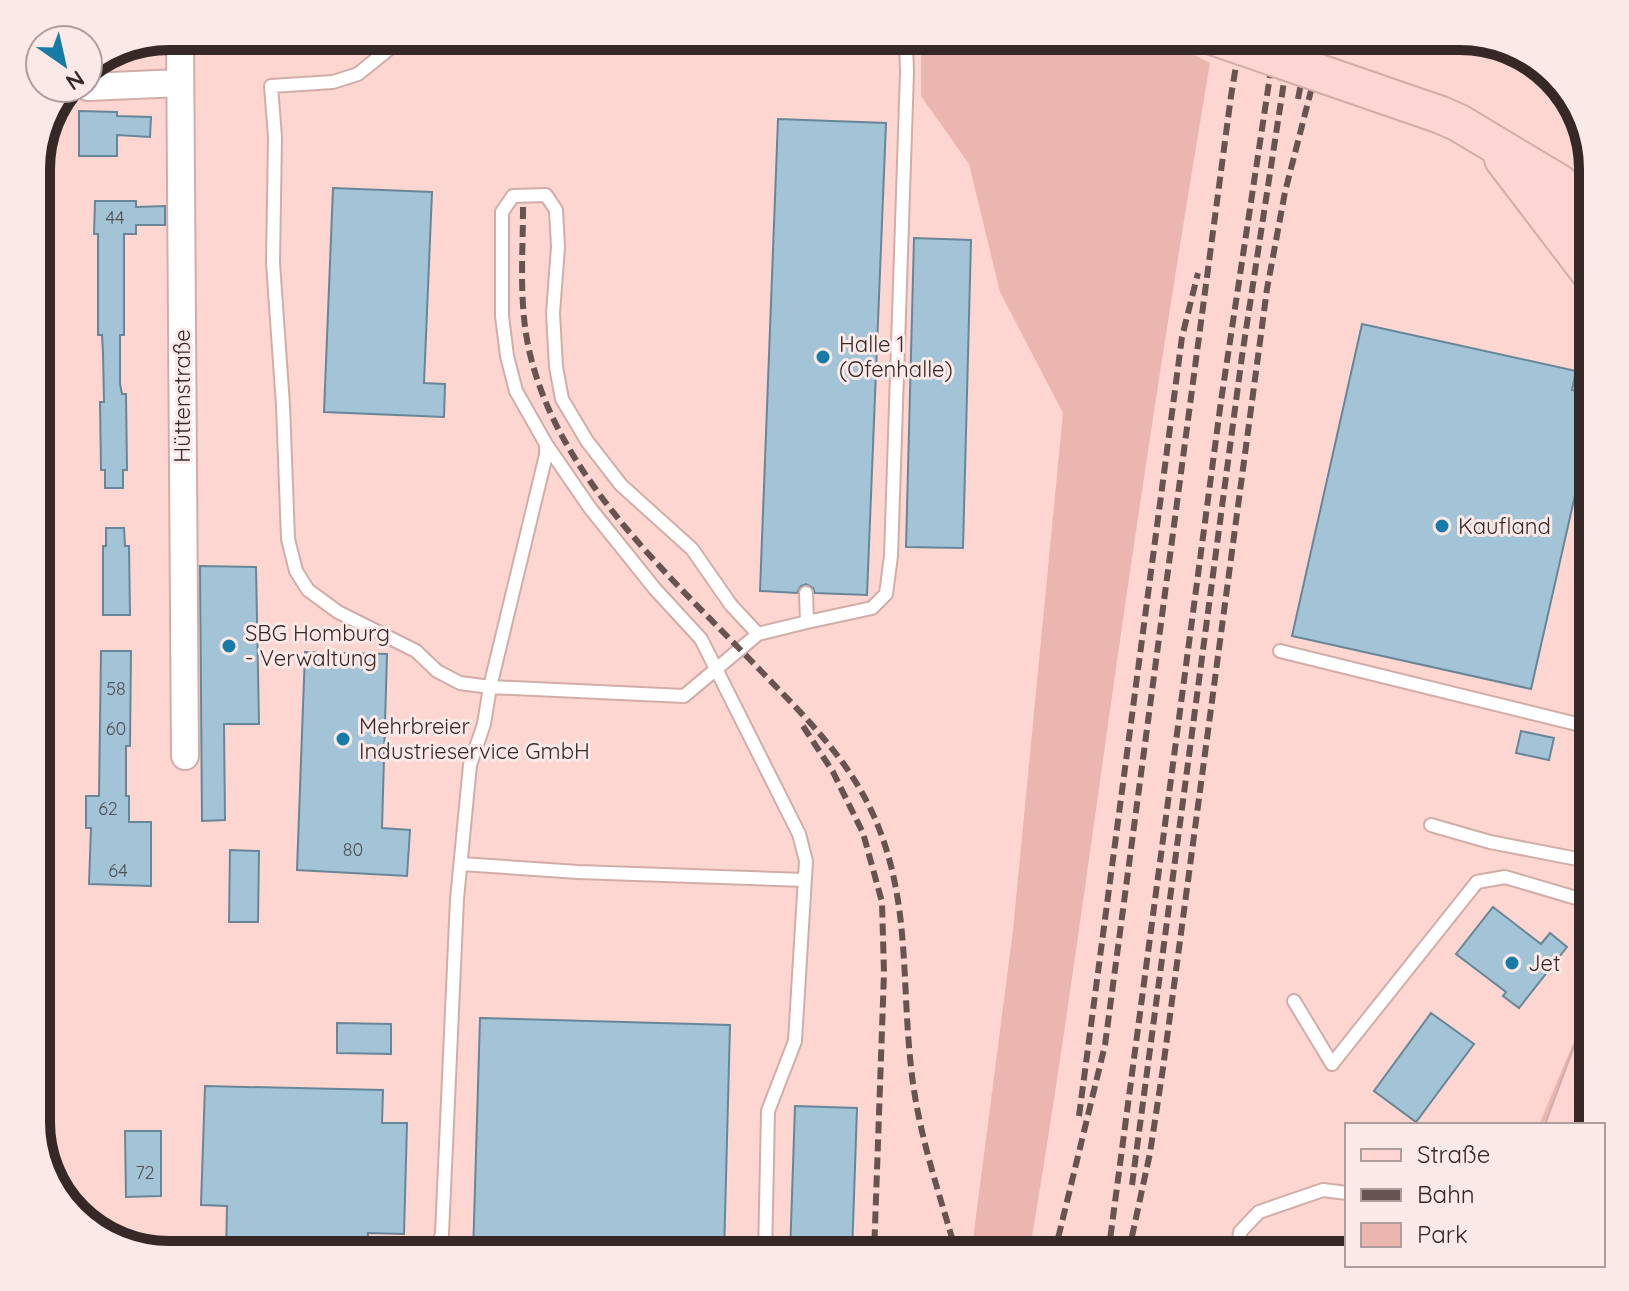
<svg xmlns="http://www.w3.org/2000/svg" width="1629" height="1291" viewBox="0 0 1629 1291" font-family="Quicksand,sans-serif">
	<rect width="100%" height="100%" fill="#fdd6d1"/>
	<!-- green -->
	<path fill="#eab6af" d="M921,36H1158L1210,63C1176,264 1145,466 1116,668C1088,864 1062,1060 1029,1255H971L1013,930L1063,413L1000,292L969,164L921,96Z
		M1593,996L1592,1125H1539Z"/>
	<!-- building -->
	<path fill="#a3c4d7" stroke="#678798" stroke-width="2" d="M79,111L117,112V116L151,117L150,137L117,135V156H79Z
		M778,119L886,123L867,595L815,593L813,588L806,584L801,586L797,593L760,591Z
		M333,188L432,192L424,383L445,384L444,417L324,412Z
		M95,201H136V207L165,206V225H136V234H124V335H120V384L122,394H126L127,470H123V488H105V470H101L100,402H104L103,353L102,335H98V234H94Z
		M914,238L971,240L963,548L906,547Z
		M1362,324L1576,371L1572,390L1593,395V416L1531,689L1292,636Z
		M106,528H124L125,546H129L130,615H103V546H106Z
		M200,566L256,567L259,724H224L225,820L202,821Z
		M101,651H131L130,746H126V796H129V822H151V886L89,884L91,828H86V796H99Z
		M305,652L387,654L382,828L410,830L407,876L297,870Z
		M1521,731L1554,738L1549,760L1516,753Z
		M230,850L259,851L258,922H229Z
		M1493,907L1541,944L1550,933L1567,947L1519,1008L1503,996L1506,992L1456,954Z
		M1431,1013L1474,1044L1416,1122L1374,1091Z
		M480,1018L730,1025L724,1255H473Z
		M337,1023L391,1024V1054L337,1053Z
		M205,1086L383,1090L382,1123H407L404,1234L368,1233L367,1255H226L227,1206L201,1205Z
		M795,1106L857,1108L852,1255H790Z
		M125,1131H161V1196L126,1197Z
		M1257,1237L1307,1246L1306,1255H1255Z"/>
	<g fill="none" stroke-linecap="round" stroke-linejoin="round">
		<defs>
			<path id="lane" d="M405,36L358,74L333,82L271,86L275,137L273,263L283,405L288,539L296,571L308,590L338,612L416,651L437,671L460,683L490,687L484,724L470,765L457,899L442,1234L434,1255
				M401,41C429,42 520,52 538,36
				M546,444V455L490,687L684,696L758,634L807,622L806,593
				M807,622L872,608L886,594L891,556L907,72L906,42L903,36
				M758,634L731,605L692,549L621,485L587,441L562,399L556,367L553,313L558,247L556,210L546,195L513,196L502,212V316L507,356L516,391L546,444L590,508L655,589L701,639L799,834L806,861L795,1041L768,1111L765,1255
				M1280,651L1593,728
				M1431,825L1490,842L1593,862
				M461,864L578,872L804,880
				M1294,1001L1332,1064L1477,882L1505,877L1593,903
				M1238,1255L1240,1232L1259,1212L1323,1190L1347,1193"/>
			<path id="street" d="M180,36L185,756
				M88,87L180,83"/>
			<path id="secondary" d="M1441,115L1459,123L1559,183L1593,218
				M1503,159L1593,277
				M1565,1125L1593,1050"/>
		</defs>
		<!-- lane casing -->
		<use href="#lane" stroke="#d2ada8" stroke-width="16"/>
		<!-- street casing -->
		<use href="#street" stroke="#d2ada8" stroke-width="30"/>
		<!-- secondary casing -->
		<use href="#secondary" stroke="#d2ada8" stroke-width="40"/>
		<!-- lane -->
		<use href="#lane" stroke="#fff" stroke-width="12"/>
		<!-- street -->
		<use href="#street" stroke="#fff" stroke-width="26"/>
		<!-- secondary -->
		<use href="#secondary" stroke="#fdd6d4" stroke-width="36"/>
		<!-- rail -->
		<path stroke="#675350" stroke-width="6" stroke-dasharray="12 6" stroke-linecap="butt" d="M1298,99L1310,36
			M523,207C523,258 518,308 531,358C562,482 675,581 761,671C803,715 846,756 872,812C911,896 901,979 911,1067C918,1134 939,1192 957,1255
			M803,726L833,772L863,833L882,902L884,973L874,1255
			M1079,1116L1182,337L1198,273
			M1132,1185L1242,356L1291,36
			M1054,1255L1105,1045L1231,96L1241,36
			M1108,1255L1221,401L1276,36
			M1128,1255L1150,1153L1163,1068L1267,289L1285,192L1325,36"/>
		<defs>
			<path id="secondary-bridge" d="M1212,36L1441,115"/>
		</defs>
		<!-- secondary-bridge casing -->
		<use href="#secondary-bridge" stroke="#d2ada8" stroke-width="40" stroke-linecap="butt"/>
		<!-- secondary-bridge -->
		<use href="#secondary-bridge" stroke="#fdd6d4" stroke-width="36"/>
	</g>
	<!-- markers -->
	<g fill="#167ca7" stroke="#fae9e7" stroke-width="3">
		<circle cx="823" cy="357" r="8"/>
		<circle cx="1442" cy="526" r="8"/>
		<circle cx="229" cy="646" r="8"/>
		<circle cx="343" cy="739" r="8"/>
		<circle cx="1512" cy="963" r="8"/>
	</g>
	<g text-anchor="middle" stroke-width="6" stroke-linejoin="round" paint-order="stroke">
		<!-- number labels -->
		<g font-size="18" fill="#514f52">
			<text x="115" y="224">44</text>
			<text x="116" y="695">58</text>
			<text x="116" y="735">60</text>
			<text x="108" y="815">62</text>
			<text x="353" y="856">80</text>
			<text x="118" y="877">64</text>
			<text x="145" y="1179">72</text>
		</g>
		<!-- poi labels -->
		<g font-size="22" fill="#362826" stroke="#fae9e7" text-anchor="start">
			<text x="839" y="352">Halle 1<tspan x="839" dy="25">(Ofenhalle)</tspan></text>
			<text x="1458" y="534">Kaufland</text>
			<text x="245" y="641">SBG Homburg<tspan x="245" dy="25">- Verwaltung</tspan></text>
			<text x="359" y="734">Mehrbreier<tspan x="359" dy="25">Industrieservice GmbH</tspan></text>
			<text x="1528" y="971">Jet</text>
		</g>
		<!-- street labels -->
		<g font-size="22" fill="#362826" stroke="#fae9e7">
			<text transform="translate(182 396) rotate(-90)" y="8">Hüttenstraße</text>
		</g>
	</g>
	<!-- crop -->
	<path d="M0 0H1629V1291H0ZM169 50H1460A119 119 0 0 1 1579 169V1122A119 119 0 0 1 1460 1241H169A119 119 0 0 1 50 1122V169A119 119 0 0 1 169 50Z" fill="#fae9e7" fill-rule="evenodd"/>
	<path fill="none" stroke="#362826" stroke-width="10" d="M169 50H1460A119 119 0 0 1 1579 169V1122A119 119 0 0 1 1460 1241H169A119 119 0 0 1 50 1122V169A119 119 0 0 1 169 50Z"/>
	<!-- legend -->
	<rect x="1345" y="1123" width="260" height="144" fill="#fae9e7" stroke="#ac9c9a" stroke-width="2"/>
	<rect x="1361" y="1149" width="40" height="12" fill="#fdd6d4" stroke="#ac9c9a" stroke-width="2"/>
	<text x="1417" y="1163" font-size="24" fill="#362826">Straße</text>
	<rect x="1361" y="1189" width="40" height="12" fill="#675350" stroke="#ac9c9a" stroke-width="2"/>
	<text x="1417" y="1203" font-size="24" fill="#362826">Bahn</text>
	<rect x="1361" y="1223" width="40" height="24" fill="#eab6af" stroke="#ac9c9a" stroke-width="2"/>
	<text x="1417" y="1243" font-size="24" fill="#362826">Park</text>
	<!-- north arrow -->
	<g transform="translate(64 64) rotate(146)"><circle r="38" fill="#fae9e7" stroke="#ac9c9a" stroke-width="2"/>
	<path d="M0-6L14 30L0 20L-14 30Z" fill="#167ca7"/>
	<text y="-12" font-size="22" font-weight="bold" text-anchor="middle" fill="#362826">N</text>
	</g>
</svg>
